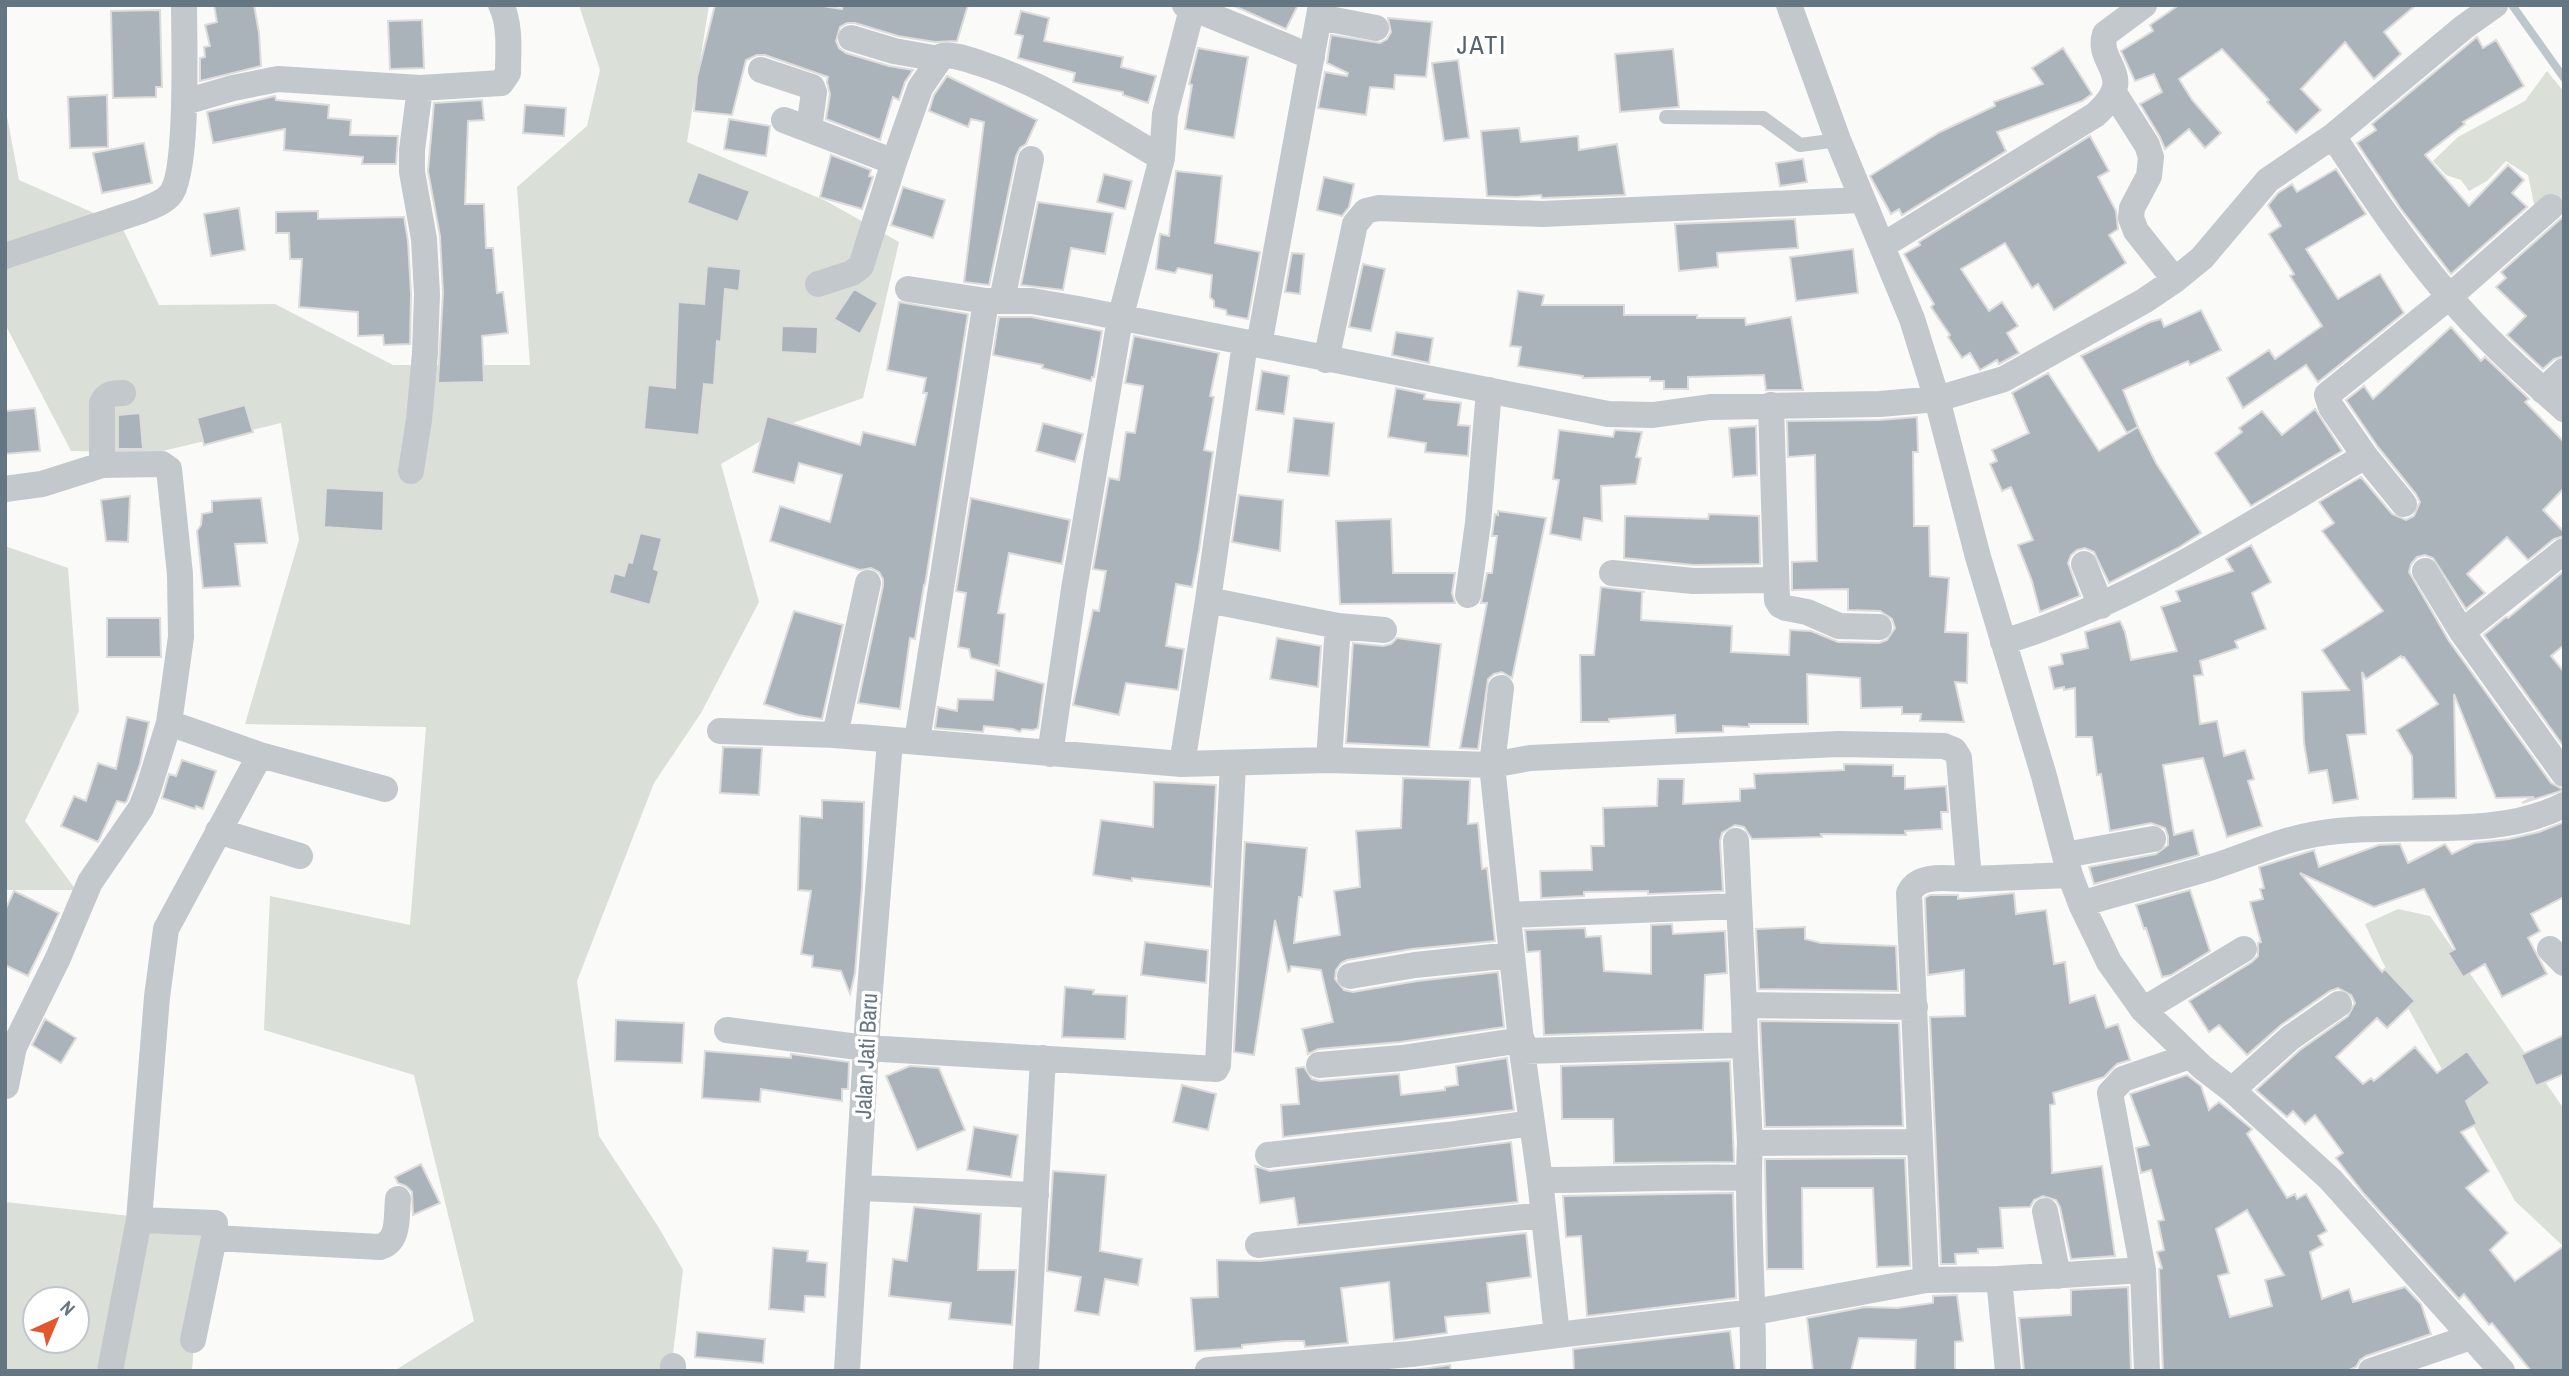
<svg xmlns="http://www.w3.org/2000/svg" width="2569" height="1376" viewBox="0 0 2569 1376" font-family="'Archivo Narrow',sans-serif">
	<rect width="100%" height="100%" fill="#fafaf8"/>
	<!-- green -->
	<path fill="#dadfd7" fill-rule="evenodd" d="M579,5H709L687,142L826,201L899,242L863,398L790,424L721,464L759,602L701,713L654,783L577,981L599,1136L659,1228L683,1270L671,1371H394L474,1321L414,1075L264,1030L270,896L410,925L426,727L245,724L299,540L281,423L154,453L71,451L5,324V106L19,180L121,225L159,305L275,304L393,365H530L517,187L587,126L600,70Z
		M2547,71L2564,92V203L2553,206L2534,204L2528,175L2506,161L2487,181L2469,191L2461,180L2446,175L2433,161L2458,137L2525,101Z
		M5,546L68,568L79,711L25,821L76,890H5Z
		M2398,909L2430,916L2564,1109V1247L2515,1201L2382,961L2365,924Z
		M5,1202L202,1224L192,1371H5ZM35,1299H77V1341H35Z"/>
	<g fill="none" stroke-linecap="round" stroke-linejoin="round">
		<!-- stream -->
		<path stroke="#bbc7cb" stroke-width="8" d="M2512,5L2564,78"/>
	</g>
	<!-- building -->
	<path fill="#aab3b9" stroke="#dcdcda" stroke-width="2" fill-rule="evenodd" d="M214,5H254L259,33L261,66L200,81V58L205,57L204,47L210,46L205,25L217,22Z
		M715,5H817L842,9L843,5H968L957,41L935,42L898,36L855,23H847L840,27L836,41L839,48L846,53L889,66L913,70L905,82L899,100L893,97L880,140L826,119L830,94L827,82L828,77L765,55H757L746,60L732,115L694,111L697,77Z
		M1232,5H1298L1286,29Z
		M2179,5H2416L2384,32L2401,54L2374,79L2345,42L2301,89L2321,110L2296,133L2267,102L2269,100L2222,49L2179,79L2192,100L2221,133L2205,148L2189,129L2165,149L2160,137L2140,104L2162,92L2154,74L2135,81L2121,51L2153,31L2150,25Z
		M160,10L162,87H156V97L113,98L111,11Z
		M1021,11L1049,18L1044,41L1123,57L1121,67L1156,76L1148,103L1123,95V92L1073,82L1075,73L1018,58L1023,36L1015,34Z
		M1388,18L1432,22L1426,77L1395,75L1394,89L1370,87L1366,115L1318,108L1325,72L1347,76L1348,73L1327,63L1331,35L1380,43L1387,39L1391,32Z
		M422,20L424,68L390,69L388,21Z
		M2477,37L2483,48L2496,40L2524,86L2463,122L2465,124L2425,155L2469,206L2508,165L2524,180L2512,193L2527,207L2451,274L2401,209L2357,143L2376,130L2372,124Z
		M1198,48L1248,57L1234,138L1185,129L1192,85L1189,84Z
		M2063,48L2092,94L2082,101L1997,132L2006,151L1902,215L1899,209L1891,214L1870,176L1940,132L1995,106L1994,102L2043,84L2032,68Z
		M1673,49L1679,107L1620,112L1615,54Z
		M1458,60L1469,138L1444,141L1432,63Z
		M947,76L1037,120L1026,144L1020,148L1016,156L989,285L964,282L984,122L971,119L968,127L929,111L934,95Z
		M107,95L108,147L70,148L68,97Z
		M275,96L276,100L329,105L328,118L351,120L350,135L398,136L396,164H362L363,157L284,150L285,129L213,143L207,112Z
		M482,100L484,120L468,121L465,204H484L486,248H493L497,293L503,292L508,333L482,336L484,382L438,383L443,293L440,236L428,171L434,103Z
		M525,105L566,108L564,136L523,133Z
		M729,119L770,126L766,156L724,149Z
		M1519,128L1521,142L1578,136L1579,150L1617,144L1625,195L1542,198L1541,195L1517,197L1487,196L1481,131Z
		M2090,136L2109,171L2098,177L2116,211L2118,229L2109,235L2126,263L2054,310L2038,284L2032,288L2005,243L1961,269L1989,311L2002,302L2018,326L2007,333L2019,353L1999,364L1997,360L1980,370L1970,353L1962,358L1948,337L1950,335L1931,307L1934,304L1904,254L1920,245L1919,242Z
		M144,143L152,183L102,193L93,153Z
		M831,155L871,170L869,176L873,177L862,209L820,197Z
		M1803,159L1807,182L1780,186L1776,163Z
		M2336,169L2366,214L2306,249L2338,299L2380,274L2404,313L2318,382L2306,365L2243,408L2227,378L2269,350L2275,359L2322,326L2290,276L2294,274L2269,234L2281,226L2268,205L2278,193L2292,184L2297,192Z
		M1176,171L1222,176L1215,243L1260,252L1248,319L1227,315L1226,310L1214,307V301L1210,297L1212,275L1178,268L1175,273L1156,269L1160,234L1169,236Z
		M698,172L750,191L738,222L687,203Z
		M1104,174L1132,181L1125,209L1097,202Z
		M1324,177L1354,184L1349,207L1342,216L1317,210Z
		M903,187L945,200L933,238L891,225Z
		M1038,202L1113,213L1105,254L1071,248L1063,290L1021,285Z
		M239,208L245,250L211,256L204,214Z
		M318,211V219L404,217L408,241L411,294L410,344L384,345L383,335L358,336V312L299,307L302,259H290L289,233H276V212Z
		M2564,216V356L2554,359L2543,369L2507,335L2526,316L2496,287L2506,278L2501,272Z
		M1795,219L1798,248L1717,253L1718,267L1679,271L1675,224Z
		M1853,249L1858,293L1796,301L1790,257Z
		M1292,253L1304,254L1300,294L1285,292Z
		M1363,264L1385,269L1371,331L1349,327Z
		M707,266L741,269L739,291L725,289L721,342L717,341L714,385L704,384L699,435L644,429L648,385L675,388L678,302L704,304Z
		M854,289L878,303L860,334L834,319Z
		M1518,291L1544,295L1542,305H1624V315H1697V318H1745L1746,325L1791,317L1803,390H1766L1764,375L1688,377V389H1664V381H1650V377L1583,378V376L1518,366L1521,347L1510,346Z
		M899,302L968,314L925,585H924L915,639L910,638L900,709L858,703L883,586V579L879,572L871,568L860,570L770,541L780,506L830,522L842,475L799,463L794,483L753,472L767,416L860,445L863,432L915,445L927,393H923L926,378L887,370Z
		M2201,310L2221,350L2190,365L2188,361L2123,390L2138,427L2127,433L2081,356L2150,322L2161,319L2164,327Z
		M999,317H1031L1102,331L1094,377H1092L1091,381L1042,368L1043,365L993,355Z
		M782,326L818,327L817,354L781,352Z
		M2451,327L2481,361L2485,357L2529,399L2525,402L2564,442V488L2543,510L2564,532V536L2554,539L2528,560L2507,537L2467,574L2485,593L2466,609L2433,558L2425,555L2417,557L2411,564L2409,572L2449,641L2551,783L2564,790L2522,803L2534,797L2496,798L2454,694L2456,798L2413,799L2412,756L2397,730L2438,704L2404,657L2402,658L2401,656L2366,679L2362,672L2366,734L2347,735L2358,799L2333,803L2327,770L2309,773L2304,743L2302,692L2349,690L2322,650L2383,611L2322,531L2334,523L2319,502L2361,477L2392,514L2406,520L2414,516L2420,502L2416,494L2378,447L2346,400L2364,386L2373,399Z
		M1396,332L1433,338L1429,363L1392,355Z
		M1134,336L1219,353L1210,396L1214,397L1204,450L1213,452L1199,550L1192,587L1176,584L1166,646L1184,649L1178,690L1126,683L1119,715L1073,705L1093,610L1099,611L1106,571L1093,569L1109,478L1119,480L1126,432L1135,433L1143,386L1125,383Z
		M1262,371L1289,376L1284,414L1256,410Z
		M2048,373L2099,451L2138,427L2156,463L2201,533L2178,548L2109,583L2094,552L2085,548L2077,550L2071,555L2068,563L2080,596L2040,612L2032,581L2018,545L2033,540L2011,487L2002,491L1990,464L1997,461L1992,450L2029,433L2012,393Z
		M1396,388L1425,394L1424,399L1461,403L1458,425L1470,426L1468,456L1425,452L1426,443L1388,437Z
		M245,405L253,432L204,445L197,418Z
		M35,408L40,451L5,454V411Z
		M2315,409L2342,451L2251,506L2215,453L2242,432L2239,428L2262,411L2282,435Z
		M140,413L143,449H118V415Z
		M1917,417L1918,452H1913L1914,526H1929L1930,576L1949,578L1945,632L1968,633L1967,683L1955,682L1964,722L1920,721L1921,714H1902V707L1861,708L1860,678L1807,674L1808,724H1749V727L1723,726V732L1676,733L1675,715L1609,719V722H1581L1580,655H1594L1601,587L1645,592H1642L1641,620L1732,626L1731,652L1789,655L1790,630L1811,631L1838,642L1879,643L1887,640L1895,628L1892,619L1880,611L1848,610V589L1792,590V562L1817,561L1815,455L1788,457L1787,421L1880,420Z
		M1294,418L1334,423L1329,476L1288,472Z
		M1043,423L1083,434L1075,462L1036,451Z
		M1756,426L1757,475L1733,477L1729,428Z
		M1559,430L1613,437L1615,430L1642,432L1636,457L1641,458L1636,484L1601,486L1602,521L1584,518L1581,540L1550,534L1559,480L1553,479Z
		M326,488L384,491L383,531L324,527Z
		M1239,495L1283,500L1280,551L1232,542Z
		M130,496L128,542L106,541L101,500Z
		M261,498L267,543L235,544L240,586L203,588L197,531L201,525L202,514L212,512V501Z
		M971,498L1070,520L1062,564L1009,553L998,613L1005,614L999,666L971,658L969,649L958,647L966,593L956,591Z
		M1498,511L1546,518L1512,678L1502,672L1494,674L1488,679L1478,749L1460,748L1487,603H1481L1487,573H1492L1497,536H1492L1495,514L1498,515Z
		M1709,514L1759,516L1760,564L1694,565L1624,558L1625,516L1708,519Z
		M1391,519L1393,573H1455L1452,593L1455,603L1340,604L1336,521Z
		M640,533L662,538L654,569L659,571L650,605L609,593L614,573L624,576L628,562L632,563Z
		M2251,545L2271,582L2252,593L2266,629L2235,641L2238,648L2200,661L2203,675L2194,676L2200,724L2217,721L2224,756L2245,750L2254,779L2248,781L2262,826L2227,837L2203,758L2163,765L2174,835L2193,830L2199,855L2094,884L2089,867L2156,854L2168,845V836L2165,828L2151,823L2110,831L2101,774L2097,775L2092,737H2076L2075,688L2064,690V687L2054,689L2049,667L2063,664L2061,654L2088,648L2085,632L2120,621L2125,632L2131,660L2177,651L2161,607L2180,601L2176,591L2233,571L2226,559Z
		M2564,571V645L2551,656L2564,672V747L2484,635L2506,617L2508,618Z
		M794,611L843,625L822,719L798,715L764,704Z
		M107,618H160L161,657H107Z
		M1277,638L1321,646L1318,687L1270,679Z
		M1397,638L1441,644L1429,747L1346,743L1353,643L1383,646L1391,644Z
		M996,670L1044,684L1038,728L1033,730L1022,729L1020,732L1013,729L984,726L983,732L935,728L938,707L957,711L958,699L993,700Z
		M127,717L149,722L140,764L127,801L125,803L117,801L98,842L61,826L74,796L86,801L98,763L116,769Z
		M723,747L762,748L759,795L720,793Z
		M182,760L216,771L203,809L196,806L195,809L162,798L169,774L176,776Z
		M1844,764L1893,765V776H1905V789L1946,786L1948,812H1941L1942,829L1905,831L1906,835L1821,834L1822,837L1752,839L1744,827L1735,825L1722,833L1720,841L1723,891L1648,894V891L1584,892V896L1541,898L1540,871L1592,870L1591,846H1604L1603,808L1657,806L1658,779H1684L1683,804L1740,801V789L1755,788L1754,774L1844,770Z
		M1403,778L1470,780L1468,824L1478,823L1482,869L1487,868L1495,941L1412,949L1347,960L1341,963L1336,970L1335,979L1344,990L1353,992L1417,981L1498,972L1504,1027L1400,1042L1318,1049L1308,1054L1302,1029L1333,1022L1321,970L1291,966L1290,971L1288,972L1275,920L1254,1055L1234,1052L1245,842L1307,848L1302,897H1299L1294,943L1340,935L1334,891L1360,887L1356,831L1401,828Z
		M1154,782L1216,785L1211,887L1132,878V881L1093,875L1101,820L1153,827Z
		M822,800L864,802L862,887L855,973L850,994L841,971L812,967L813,956L801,954L811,891L798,890L800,816L822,818Z
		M2564,822V897L2531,914L2540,931L2528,938L2547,974L2502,997L2485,964L2463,977L2448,953L2455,949L2424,889L2374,907L2300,873L2382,972L2385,969L2415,1001L2387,1028L2377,1018L2336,1057L2363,1084L2371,1078L2374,1081L2415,1047L2437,1073L2467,1051L2490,1083L2466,1101L2477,1124L2461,1132L2489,1171L2466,1188L2508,1233L2490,1250L2515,1281L2564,1246V1371H2531L2492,1323L2489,1325L2464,1294L2459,1299L2365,1195L2336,1158L2343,1153L2315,1115L2305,1124L2293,1111L2287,1117L2256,1090L2300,1050L2348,1016L2355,1003L2351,995L2338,988L2330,991L2281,1025L2247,1055L2219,1025L2209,1032L2189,1001L2252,962L2258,956V943L2261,942L2250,902L2263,899L2260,889L2264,888L2259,867L2314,850L2319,867L2379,845L2400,844L2408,863L2445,844L2452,854L2474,843L2509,839L2539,832Z
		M2190,890L2210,951L2171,975L2162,977L2146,928L2144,929L2136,905Z
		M14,891L59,913L28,976L5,965V910Z
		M2014,893L2016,914L2046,910L2054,964L2065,962L2070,1003L2095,995L2106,1028L2118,1024L2130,1060L2117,1064L2104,1077L2053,1093L2055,1104L2050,1105L2052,1173L2102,1166L2115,1256L2071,1259L2060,1207L2056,1200L2043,1196L2034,1200L2030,1207L2000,1208L2003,1248L1978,1249V1253L1955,1254L1956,1264H1941L1930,1017L1965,1016L1964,970L1928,975L1925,898L1930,895H1958V899Z
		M1672,924L1673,934L1725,931L1727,973L1705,975L1703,1030L1544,1035L1540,951L1527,952L1525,930L1585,928L1586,937L1601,936L1604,971L1651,974V925Z
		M1805,927V939L1821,943L1896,946L1898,991L1759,989L1756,929Z
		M1145,942L1208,950L1206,983L1141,975Z
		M1065,987L1094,990L1093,994L1127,996L1125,1039L1062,1037Z
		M45,1019L76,1038L61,1063L32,1045Z
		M616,1020L684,1023L682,1063L615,1061Z
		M1760,1021L1899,1023L1903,1126L1765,1127Z
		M2564,1035V1074L2536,1086L2521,1055Z
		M705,1051L791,1058V1054L849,1062L848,1089H842V1101L761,1089L760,1102L702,1098Z
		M1507,1058L1514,1110L1283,1137L1281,1105L1299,1104L1296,1068L1304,1067L1312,1079L1320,1081L1399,1074L1401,1095L1445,1090V1087L1458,1085L1456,1066Z
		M1730,1061L1734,1162L1614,1163L1613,1119H1562L1561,1066Z
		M910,1066L939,1068L965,1130L917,1150L886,1076Z
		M2187,1075L2201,1086L2209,1110L2219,1102L2252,1129L2247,1134L2287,1198L2295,1194L2297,1199L2306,1194L2327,1231L2318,1236L2323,1245L2310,1252L2322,1299L2349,1289L2353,1302L2405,1287L2421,1304L2431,1334L2366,1356L2360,1360L2356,1367L2347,1371H2163L2159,1269L2162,1268L2157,1252L2164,1250L2158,1221L2164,1220L2151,1170L2141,1173L2136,1148L2149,1145L2130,1094ZM2247,1210L2284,1275L2265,1280L2272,1306L2230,1317L2218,1276L2229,1273L2216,1229Z
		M1182,1085L1216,1094L1208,1130L1173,1122Z
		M974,1127L1018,1135L1011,1177L967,1170Z
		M1511,1142L1518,1202L1298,1225L1294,1198L1260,1203L1255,1166L1270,1171Z
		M1905,1158L1910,1266L1877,1267L1873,1188H1802L1803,1269H1767L1765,1159Z
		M421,1164L440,1203L413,1215L412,1192L406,1186L398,1183L395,1177Z
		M1053,1171L1106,1175L1100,1251L1142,1259L1138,1285L1105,1279L1099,1315L1075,1311L1081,1277L1047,1271Z
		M1733,1193L1736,1298L1587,1316L1581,1236L1566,1237L1563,1196Z
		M914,1207L981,1214L978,1270H1016L1012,1325L949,1319L951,1303L889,1296L893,1259L907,1261Z
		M1526,1233L1531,1277L1487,1283L1490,1313L1445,1317L1447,1333L1394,1340L1389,1282L1341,1288L1348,1343L1305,1347L1304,1341H1286L1242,1345V1348L1195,1351L1191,1298L1218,1297L1217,1260L1260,1261Z
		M773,1248L808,1251L807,1261L827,1263L825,1297L805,1296L804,1312L769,1309Z
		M2128,1287L2131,1371H2024L2019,1318L2071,1315V1290Z
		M1957,1295L1963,1341L1955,1342V1371H1915L1916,1340L1859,1338L1851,1371H1813L1807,1318L1865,1307L1897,1308L1933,1303V1296Z
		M1730,1331L1735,1371H1574L1573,1349Z
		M697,1332L765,1339L763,1363L695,1357Z
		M1450,1365L1451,1371H1400L1413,1370Z"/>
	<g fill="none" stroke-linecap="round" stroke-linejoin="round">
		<!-- lane -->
		<path stroke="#c3c8cc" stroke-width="14" d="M1666,117L1763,118L1800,145L1838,140"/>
		<!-- street -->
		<path stroke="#c3c8cc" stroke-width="26" d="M1185,5L1312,57
			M1789,5L1838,140L1912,319L1937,399L1978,557L2044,776L2070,875L2081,904L2109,962L2143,1010L2202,1067L2232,1090L2330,1179L2502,1371
			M1319,17L1376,28
			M851,38L894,51L939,59
			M761,70L812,87L814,92L809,129
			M420,88L501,83L508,73C508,51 511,25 501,5
			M2114,93L2147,145L2151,157L2149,176L2132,208L2131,218L2136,231L2175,280
			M185,102L233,88L278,79L420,88L412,150V172L424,239L427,294L425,353L419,420L411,471
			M784,120L894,162L920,88L942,56C954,54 967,59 979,63C1045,84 1102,123 1162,158
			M2333,136C2369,191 2406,246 2449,296C2484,338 2524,373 2564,409
			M1882,246L2095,115C2140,75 2095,65 2105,34L2144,5
			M5,256L141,211C150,207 163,203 170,195C189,173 184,39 184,5
			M818,284L852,273L861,266L894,162
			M908,289L986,301H1032L1078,309L1608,414L1653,415L1710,407L1880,404L1937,399L2004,379L2144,301L2175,280L2202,258L2268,180L2333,136L2464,27L2495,5
			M1002,300L1031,159
			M1259,345L1321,5
			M1326,360L1355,224L1366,211L1378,208L1542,214L1862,200
			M2543,391L2564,371
			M1771,405L1777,600L1780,605L1786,608L1807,612L1839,626L1879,627
			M2365,456L2404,504
			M102,465V403C107,393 113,393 123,393
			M5,489L42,484L102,465L162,464L169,469L180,574L181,637L169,723L260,755L166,929L157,997L139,1220L110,1371
			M2084,564L2101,606
			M2425,571L2462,632L2564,774
			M1612,573L1693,581L1775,580
			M1468,595L1478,523L1489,390
			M1208,600L1338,626L1384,630
			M2462,632L2564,551
			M2003,642C2134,602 2248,525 2365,456L2331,407L2327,395L2449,297L2551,207
			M720,731L835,735L1182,764L1329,760L1492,765L1530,758L1839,744L1944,746L1954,750L1959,758L1969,879L2070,875
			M835,735L868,583
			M917,741L986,301
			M1050,754L1074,589L1120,319L1162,158L1165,114L1192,9
			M260,755L385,789
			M1329,760L1338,626
			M1182,764L1208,600L1245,343
			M218,831L300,856
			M1736,841L1744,1005
			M2065,855L2153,839
			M2081,904C2126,890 2171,880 2215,866C2249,855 2281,840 2316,834C2396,820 2491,842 2564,805
			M1508,915L1739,906
			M2550,949L2564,963
			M1350,976L1415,965L1512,955
			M2143,1010L2244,949
			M727,1030L866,1048L1216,1069L1218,1065L1233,764
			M1745,1045L1750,1143
			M1522,1051L1745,1045L1744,1005L1915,1007
			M1319,1065L1402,1058L1522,1040
			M6,1086L14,1047L58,958L90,882L141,808L148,790L169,723
			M2232,1090L2290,1038L2339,1004
			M1268,1155L1447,1135L1532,1123
			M1540,1180C1610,1180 1679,1176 1748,1178
			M859,1188L1036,1195
			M2045,1211L2058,1276
			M139,1220L215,1223L214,1238
			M1258,1245L1543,1215
			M2143,1270L2110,1093L2123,1079L2190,1056
			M1999,1279L2143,1270L2147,1371
			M1926,1280L1909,893C1919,872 1950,879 1969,879
			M1557,1335L1754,1312L1926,1280L1999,1279L2008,1371
			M193,1340L214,1238L380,1247C400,1241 396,1217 398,1199
			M1208,1370L1281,1365
			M673,1371V1366
			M847,1371L868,1015L890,741
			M1026,1371L1043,1058
			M1281,1371V1365L1411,1354L1557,1335L1540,1180L1522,1051L1492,765L1501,688
			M1753,1371C1754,1295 1746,1219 1750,1143L1920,1142
			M2371,1371L2471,1337"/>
	</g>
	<g text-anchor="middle" stroke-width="7" stroke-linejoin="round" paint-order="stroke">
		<!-- street labels -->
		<g font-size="23" fill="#657683" stroke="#fff">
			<text transform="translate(866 1056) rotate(-87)" y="8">Jalan Jati Baru</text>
		</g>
		<!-- quarter labels -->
		<g font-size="26" letter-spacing="2" fill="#57646e" stroke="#fff">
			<text x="1482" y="54">JATI</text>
		</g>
	</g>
	<!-- border -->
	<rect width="2569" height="1376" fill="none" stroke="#657683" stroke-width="14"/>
	<!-- north arrow -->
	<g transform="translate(56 1320) rotate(44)"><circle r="33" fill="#ffffff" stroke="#c1c8cd" stroke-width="2"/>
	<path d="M0-5L12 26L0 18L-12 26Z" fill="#e4572e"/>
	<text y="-10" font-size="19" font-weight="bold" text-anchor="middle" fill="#657683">N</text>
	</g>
</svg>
